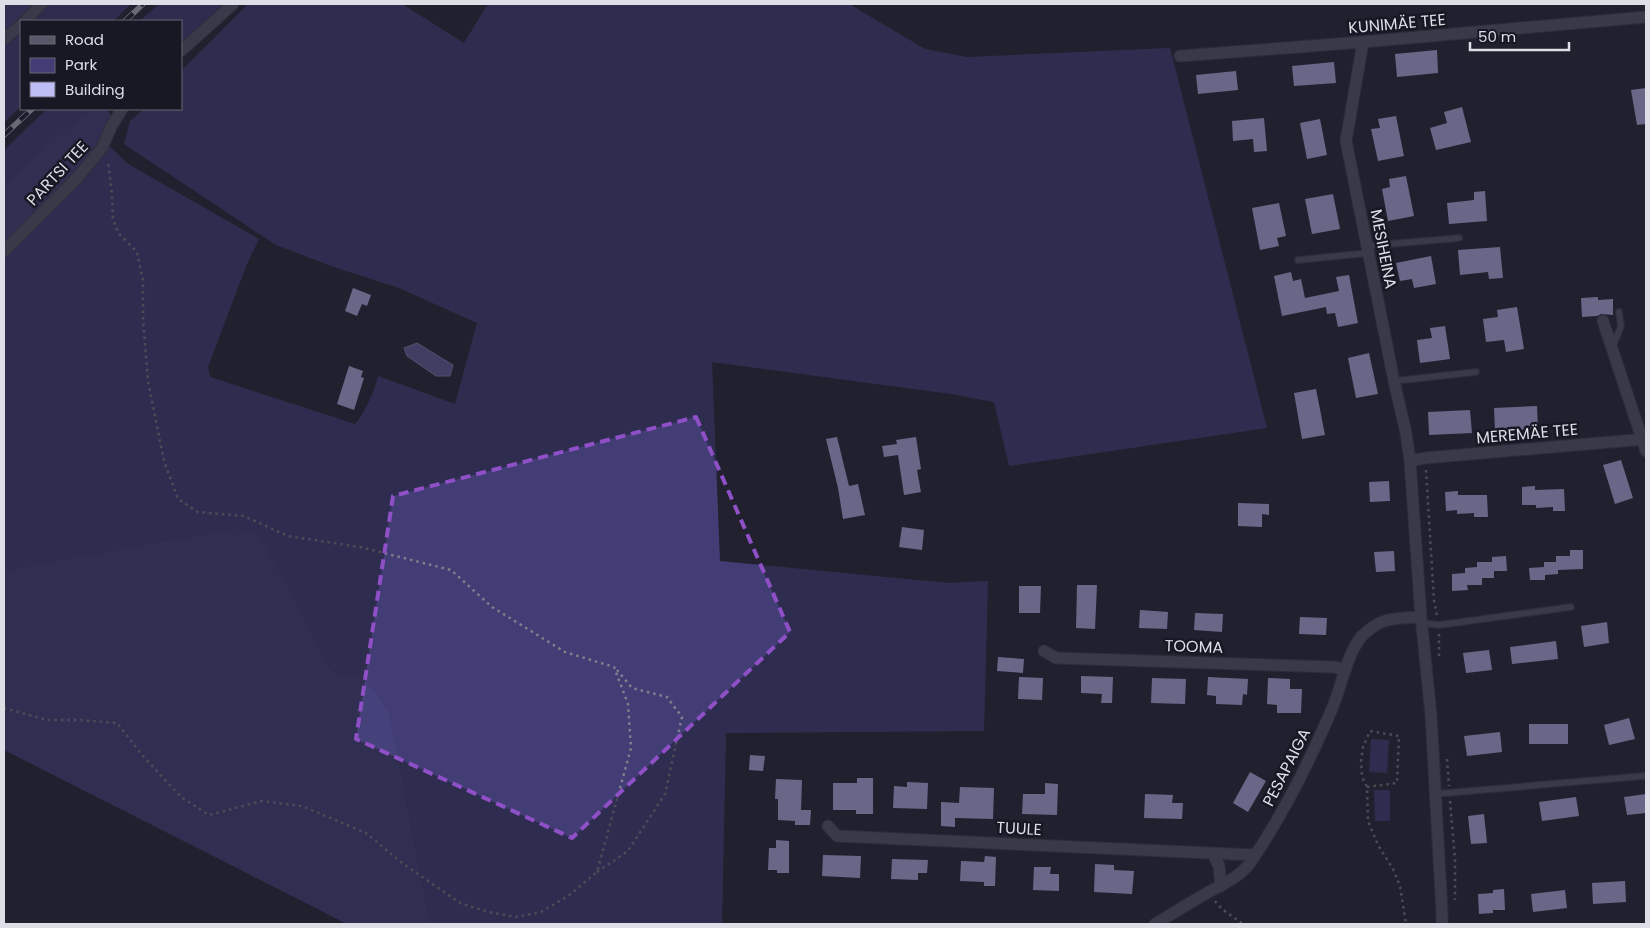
<svg xmlns="http://www.w3.org/2000/svg" width="1650" height="928" viewBox="0 0 1650 928" font-family="Poppins,sans-serif">
	<rect width="100%" height="100%" fill="#21212f"/>
	<!-- green -->
	<path fill="#423d75" d="M46,4H131L113,21H29Z
		M159,4H225L181,45V21H140Z
		M248,4H402L464,43L488,4H849L925,49L967,57L1170,48L1267,428L1009,466L994,402L951,394L712,362L720,561L948,583L988,581L984,731L726,733L722,924H430L400,766L362,678L341,675L330,668L261,536L231,529L4,570V258L97,164L108,145L128,164L259,239L247,264L208,367L210,377L355,424C365,413 375,390 378,376L455,404L477,323L399,288L331,266L276,245L124,144L130,121L144,109H181V71Z
		M21,29V106L4,123V44Z
		M47,109H92L55,138L4,186V150Z
		M1371,739L1389,740L1387,773L1369,772Z
		M1374,790H1390V821H1375Z"/>
	<!-- forest -->
	<path fill="#45417b" d="M4,4H46L4,44Z
		M92,109H107L111,116L100,142L85,163L4,245V186L55,138Z
		M231,529L245,530L261,536L330,668L341,675L362,678L376,693L388,711L400,766L430,924H347L4,750V570Z"/>
	<!-- water -->
	<path fill="#6764a2" stroke="#8b89b7" d="M417,343L453,365L450,376H436L407,356L404,348Z"/>
	<!-- building -->
	<path fill="#bebdf4" d="M1437,50L1438,73L1397,77L1395,54Z
		M1334,62L1336,83L1294,86L1292,66Z
		M1236,71L1238,90L1198,94L1196,75Z
		M1646,88V124L1637,125L1631,90Z
		M1462,107L1471,142L1436,150L1430,128L1447,123L1444,112Z
		M1396,116L1404,156L1378,161L1371,129L1380,128L1378,119Z
		M1264,118L1267,151L1254,152L1253,139L1233,141L1232,121Z
		M1320,119L1327,155L1307,159L1300,123Z
		M1406,176L1414,216L1388,221L1382,189L1390,187L1389,179Z
		M1485,191L1487,221L1449,224L1447,203L1474,200V192Z
		M1333,194L1340,229L1312,234L1305,199Z
		M1279,203L1286,236L1277,238L1279,246L1260,250L1252,208Z
		M1500,247L1503,278L1489,279L1488,272L1460,275L1458,250Z
		M1431,256L1436,284L1414,288L1412,279L1400,281L1396,263Z
		M1291,272L1293,281L1301,279L1305,298L1339,291L1336,277L1349,275L1358,323L1338,327L1335,313L1327,314L1326,307L1282,316L1274,276Z
		M353,288L371,295L367,306L362,304L357,316L345,311Z
		M1598,297V300L1613,299V315L1601,314L1597,316L1582,317L1581,298Z
		M1517,307L1524,349L1506,352L1504,340L1486,342L1483,319L1498,317L1497,310Z
		M1445,326L1450,359L1420,363L1417,340L1432,338L1430,328Z
		M1369,353L1378,394L1356,398L1348,358Z
		M349,366L363,371L361,377L364,378L354,410L337,404Z
		M1316,389L1325,435L1302,439L1294,393Z
		M1537,406L1538,429L1495,431L1494,408Z
		M1470,410L1472,433L1429,435L1428,412Z
		M837,437L849,486L858,484L865,515L843,519L838,488L826,439Z
		M916,437L921,469L917,470L921,492L904,495L898,455L884,457L882,446L897,444L896,440Z
		M1621,460L1633,498L1615,504L1603,465Z
		M1389,481L1390,501L1370,502L1369,482Z
		M1535,486V490L1564,489L1565,511H1553V507L1536,508V505H1522V487Z
		M1458,491V495H1487L1488,517H1474V513L1457,514V510L1446,511L1445,492Z
		M1238,503L1269,504V515L1262,514V527L1238,526Z
		M902,527L924,530L922,550L899,547Z
		M1570,550H1583V569L1558,570V574L1545,575V580H1530L1529,568L1544,567V562H1556V556H1570Z
		M1394,551L1395,571L1376,572L1374,552Z
		M1506,556L1507,571H1494V578H1482V585H1467L1468,590L1452,591V574L1465,573V568L1477,567V562H1492V557Z
		M1077,585H1097L1095,629L1076,628Z
		M1019,586H1041L1040,613H1019Z
		M1140,610L1168,612L1167,629L1139,628Z
		M1195,613L1223,614L1222,632L1194,630Z
		M1300,617L1327,618L1326,635L1299,634Z
		M1607,622L1609,643L1584,647L1581,626Z
		M1556,641L1558,659L1512,664L1510,647Z
		M1489,650L1492,670L1466,673L1463,653Z
		M998,657L1024,659L1023,673L997,671Z
		M1081,676L1113,677L1112,703H1101L1102,694L1081,693Z
		M1019,677L1043,678L1042,700L1018,699Z
		M1208,677L1248,679L1247,695L1243,694L1242,705L1216,704V696L1207,695Z
		M1152,678L1186,679L1185,704L1151,703Z
		M1268,678L1290,679V689H1302L1301,713H1277V705L1267,704Z
		M1629,718L1635,739L1609,745L1604,725Z
		M1529,724H1568V744H1529Z
		M1500,732L1502,752L1467,756L1464,736Z
		M750,755L765,756L763,771L749,770Z
		M1250,772L1266,781L1248,812L1233,803Z
		M857,778H873V814H856V810H833V783H857Z
		M776,779L802,780L801,810H811L810,825H795V821L778,820V799H775Z
		M907,782L928,783L927,809L893,808L894,786L907,787Z
		M1045,783L1058,784L1057,815L1022,814L1023,794H1045Z
		M960,787L994,788L993,819L955,818V827L941,826V802L959,803Z
		M1145,794L1173,795L1172,803H1183L1182,819L1144,818Z
		M1646,794V813L1627,815L1624,797Z
		M1576,797L1579,816L1542,821L1539,802Z
		M1484,814L1487,843L1471,844L1468,816Z
		M776,840L789,841V873H777V870H768L769,848H776Z
		M823,855L861,856L860,878L822,876Z
		M985,856L996,857L995,886H984V882L960,881L961,861L984,862Z
		M892,859L928,860L927,873H918V880L891,879Z
		M1095,864L1114,865V870L1134,871L1132,894L1094,892Z
		M1034,867H1051L1050,874H1059V891L1033,890Z
		M1625,881L1626,902L1593,904L1592,883Z
		M1504,889L1505,910H1493V913L1479,914L1478,894L1493,893V890Z
		M1565,890L1567,908L1533,912L1531,894Z"/>
	<g fill="none" stroke-linecap="round" stroke-linejoin="round">
		<defs>
			<path id="service" d="M1367,246L1459,238
				M1298,260L1368,253
				M1613,346L1621,326L1619,312
				M1394,381L1476,372
				M1422,623L1439,625L1571,607
				M1435,794L1644,776"/>
			<path id="minor" d="M25,21L41,4
				M4,39L21,25
				M1363,42L1346,141L1394,381L1406,433L1410,461L1421,617L1431,715L1442,912V924
				M181,51L233,4
				M1180,56L1363,42L1646,17
				M4,251L78,177L102,148L111,127L122,109
				M1603,321L1646,451
				M1410,461L1425,458L1646,439
				M1044,651L1056,658L1333,667L1346,669
				M828,826L837,836L1254,855
				M1213,854L1219,866L1221,886
				M1155,924C1172,914 1189,903 1207,893C1221,885 1240,877 1250,863C1283,815 1309,763 1332,709C1341,688 1347,653 1362,636C1381,617 1396,618 1421,617"/>
		</defs>
		<!-- service casing -->
		<use href="#service" stroke="#3e3d48" stroke-width="8"/>
		<!-- minor casing -->
		<use href="#minor" stroke="#3e3d48" stroke-width="13"/>
		<!-- path -->
		<path stroke="#80808c" stroke-width="2.5" stroke-dasharray="2.5 4" stroke-linecap="butt" d="M1426,470L1434,600L1437,616
			M1439,656V634
			M4,708L47,720H79L117,723L143,756L181,797L209,815L262,801L302,806L366,833L402,863L460,903L488,912L516,917L541,912L568,896L597,872L631,748L628,704L614,667L565,652L492,607L451,570L360,547L288,536L244,516L198,512L178,499L164,461L148,381L143,320V280L137,252L119,234L113,220L112,195L108,161
			M1447,759L1449,786
			M1367,787L1397,783L1399,736L1370,731L1363,747L1361,761L1362,777L1367,787L1368,821L1378,845L1393,869L1400,886L1406,924
			M1450,801L1455,859V900
			M597,872L628,851L665,794L682,717L667,697L632,688L617,670
			M1215,901L1222,909L1243,924"/>
		<!-- service -->
		<use href="#service" stroke="#585868" stroke-width="5.5"/>
		<!-- minor -->
		<use href="#minor" stroke="#585868" stroke-width="11"/>
		<defs>
			<path id="rail" d="M125,21L143,4
				M4,135L32,109"/>
		</defs>
		<!-- rail casing -->
		<use href="#rail" stroke="#c3c3cd" stroke-width="5.5"/>
		<!-- rail -->
		<use href="#rail" stroke="#181825" stroke-width="4" stroke-dasharray="11" stroke-linecap="butt"/>
	</g>
	<!-- marked area -->
	<path d="M0 0H1650V928H0ZM696,417L790,632L572,838L356,739L393,496Z" fill="#21212f" fill-opacity=".55" fill-rule="evenodd"/>
	<path fill="none" stroke="#8f50c7" stroke-width="4" stroke-dasharray="10 6" stroke-linejoin="round" d="M696,417L790,632L572,838L356,739L393,496Z"/>
	<g text-anchor="middle" stroke-width="5" stroke-linejoin="round" paint-order="stroke">
		<!-- street labels -->
		<g font-size="16" fill="#dedee7" stroke="#181825">
			<text transform="translate(1397 23) rotate(-5)" y="6">KUNIMÄE TEE</text>
			<text transform="translate(57 173) rotate(-47)" y="6">PARTSI TEE</text>
			<text transform="translate(1384 249) rotate(79)" y="6">MESIHEINA</text>
			<text transform="translate(1527 433) rotate(-5)" y="6">MEREMÄE TEE</text>
			<text transform="translate(1194 646) rotate(2)" y="6">TOOMA</text>
			<text transform="translate(1286 767) rotate(-63)" y="6">PESAPAIGA</text>
			<text transform="translate(1019 828) rotate(3)" y="6">TUULE</text>
		</g>
	</g>
	<!-- border -->
	<rect width="1650" height="928" fill="none" stroke="#dedee7" stroke-width="10"/>
	<!-- legend -->
	<rect x="20" y="20" width="162" height="90" fill="#181825" stroke="#676773"/>
	<rect x="30" y="36" width="25" height="8" fill="#585868" stroke="#676773"/>
	<text x="65" y="45" font-size="15" fill="#dedee7">Road</text>
	<rect x="30" y="58" width="25" height="15" fill="#423d75" stroke="#676773"/>
	<text x="65" y="70" font-size="15" fill="#dedee7">Park</text>
	<rect x="30" y="82" width="25" height="15" fill="#bebdf4" stroke="#676773"/>
	<text x="65" y="95" font-size="15" fill="#dedee7">Building</text>
	<!-- scale -->
	<path d="M1470 42v8h99v-8" fill="none" stroke="#dedee7" stroke-width="2.5"/>
	<text x="1478" y="42" font-size="15" fill="#dedee7" stroke="#181825" stroke-width="4" paint-order="stroke">50 m</text>
</svg>
